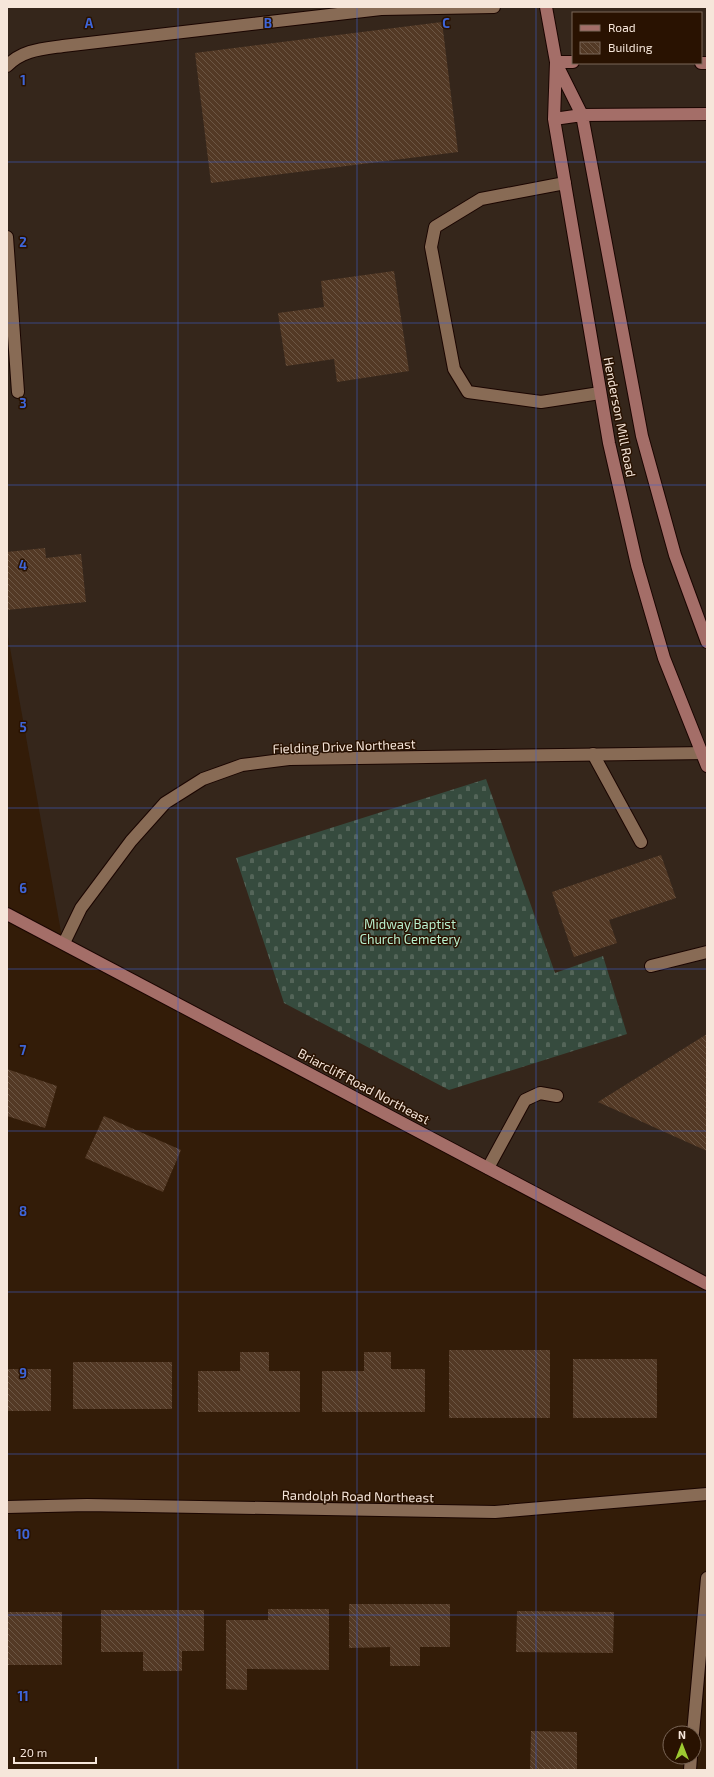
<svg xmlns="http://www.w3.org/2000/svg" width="714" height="1777" viewBox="0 0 714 1777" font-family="'Exo 2',sans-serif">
	<defs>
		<pattern id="cemetery-stones" width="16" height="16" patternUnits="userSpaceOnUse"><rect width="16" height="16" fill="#364b3e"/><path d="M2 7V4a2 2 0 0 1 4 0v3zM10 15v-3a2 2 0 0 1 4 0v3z" fill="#546559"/></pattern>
		<pattern id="building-back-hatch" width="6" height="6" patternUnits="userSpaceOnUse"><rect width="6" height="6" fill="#533925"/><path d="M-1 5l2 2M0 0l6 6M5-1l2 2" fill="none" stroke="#6c5644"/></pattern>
	</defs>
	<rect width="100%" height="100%" fill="#331c08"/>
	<!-- commercial -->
	<path fill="#35261b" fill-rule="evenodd" d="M7,7H707V1292L63,943L7,631ZM573,13H701V63H573Z"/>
	<!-- cemetery -->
	<path fill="url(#cemetery-stones)" d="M486,779L555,973L603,956L627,1034L449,1090L284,1003L236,858Z"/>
	<!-- building -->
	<path fill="url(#building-back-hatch)" d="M442,22L458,152L211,183L195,53Z
		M394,271L409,371L337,382L334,359L286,366L278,313L324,307L321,281Z
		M45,548L46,558L81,554L86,602L7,610V552Z
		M661,855L676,898L609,920L617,943L574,957L552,892Z
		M707,1034V1151L598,1102Z
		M7,1069L57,1086L45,1128L7,1116Z
		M104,1116L181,1150L163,1192L85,1158Z
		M449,1350H550V1418H449Z
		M240,1352H269V1371H300V1412H198V1371H240Z
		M364,1352H391V1369H425V1412H322V1371H364Z
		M573,1359H657V1418H573Z
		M73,1362H172V1409H73Z
		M7,1369H51V1411H7Z
		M349,1604H450V1647H420V1666H390V1647L349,1648Z
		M268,1609H329V1670L247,1669V1690L226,1689V1620H268Z
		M101,1610H204V1651H182V1671H143V1652H101Z
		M517,1611L614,1612L613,1653L516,1652Z
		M7,1612H62V1665H7Z
		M531,1731L577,1732V1770H530Z"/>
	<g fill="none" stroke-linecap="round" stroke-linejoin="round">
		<defs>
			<path id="lane" d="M7,66C22,50 42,49 63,46L381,9L494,7
				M565,183L481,199L435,227L431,247L454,369L468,392L541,402L600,393
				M7,237L18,392
				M593,754L641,842
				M651,966L707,952
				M488,1168L525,1100L540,1093L557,1096"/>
			<path id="street" d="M64,943L81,908L131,841L165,803L203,779L242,765L289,759L707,753
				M7,1507L87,1505L495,1512L707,1494
				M693,1733L707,1578
				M690,1770L691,1757"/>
			<path id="secondary" d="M546,7L556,62L554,119L609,443L637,565L664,658L707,766
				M556,62H573
				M701,63H707
				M557,65L582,115L642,436L675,555L707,642
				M554,119L582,115L707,114
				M7,914L707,1284"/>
		</defs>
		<!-- lane casing -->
		<use href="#lane" stroke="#1a0500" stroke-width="14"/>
		<!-- street casing -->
		<use href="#street" stroke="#1a0500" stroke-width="14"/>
		<!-- secondary casing -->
		<use href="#secondary" stroke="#1a0500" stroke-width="14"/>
		<!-- lane -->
		<use href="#lane" stroke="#886b55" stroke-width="12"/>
		<!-- street -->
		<use href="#street" stroke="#886b55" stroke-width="12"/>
		<!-- secondary -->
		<use href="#secondary" stroke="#a46e68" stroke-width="12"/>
	</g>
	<!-- grid -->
	<path fill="none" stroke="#3e65d8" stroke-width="1" stroke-opacity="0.55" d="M178,7V1770M357,7V1770M536,7V1770M7,162H707M7,323H707M7,485H707M7,646H707M7,808H707M7,969H707M7,1131H707M7,1292H707M7,1454H707M7,1615H707"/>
	<g text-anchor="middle" stroke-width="3" stroke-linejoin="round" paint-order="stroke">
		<!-- street labels -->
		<g font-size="13" fill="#f6e6da" stroke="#291201">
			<text transform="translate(620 417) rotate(79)" y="5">Henderson Mill Road</text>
			<text transform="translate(344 746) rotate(-2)" y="5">Fielding Drive Northeast</text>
			<text transform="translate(364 1086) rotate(28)" y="5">Briarcliff Road Northeast</text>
			<text transform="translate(358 1496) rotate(1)" y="5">Randolph Road Northeast</text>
		</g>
		<!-- park labels -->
		<g font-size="13" fill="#b8efcd" stroke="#291201">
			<text x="410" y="929">Midway Baptist<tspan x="410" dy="15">Church Cemetery</tspan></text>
		</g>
	</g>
	<g font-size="13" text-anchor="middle" font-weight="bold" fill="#3e65d8" stroke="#291201" stroke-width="3" stroke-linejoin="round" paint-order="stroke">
		<text x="89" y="28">A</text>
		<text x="268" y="28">B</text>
		<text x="446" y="28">C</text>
		<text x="23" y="85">1</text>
		<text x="23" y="247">2</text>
		<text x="23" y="408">3</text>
		<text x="23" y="570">4</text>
		<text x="23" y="732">5</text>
		<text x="23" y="893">6</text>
		<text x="23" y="1055">7</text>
		<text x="23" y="1216">8</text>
		<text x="23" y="1378">9</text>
		<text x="23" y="1539">10</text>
		<text x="23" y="1701">11</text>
	</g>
	<!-- border -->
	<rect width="714" height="1777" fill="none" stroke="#f6e6da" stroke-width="16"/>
	<!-- legend -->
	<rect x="572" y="12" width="130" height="52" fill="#291201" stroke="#7b6758"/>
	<rect x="580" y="25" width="20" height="6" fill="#a46e68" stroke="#7b6758"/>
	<text x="608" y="32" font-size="12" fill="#f6e6da">Road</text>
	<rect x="580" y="42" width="20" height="12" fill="url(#building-back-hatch)" stroke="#7b6758"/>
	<text x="608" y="52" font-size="12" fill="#f6e6da">Building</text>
	<!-- north arrow -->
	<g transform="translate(682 1745)"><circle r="19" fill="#291201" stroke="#7b6758"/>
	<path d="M0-3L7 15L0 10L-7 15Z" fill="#9dca31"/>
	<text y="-6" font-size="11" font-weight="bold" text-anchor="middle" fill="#f6e6da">N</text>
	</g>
	<!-- scale -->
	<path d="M14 1757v6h82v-6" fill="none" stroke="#f6e6da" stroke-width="2"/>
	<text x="20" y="1757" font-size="12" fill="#f6e6da" stroke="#291201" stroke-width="3" paint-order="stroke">20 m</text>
</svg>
